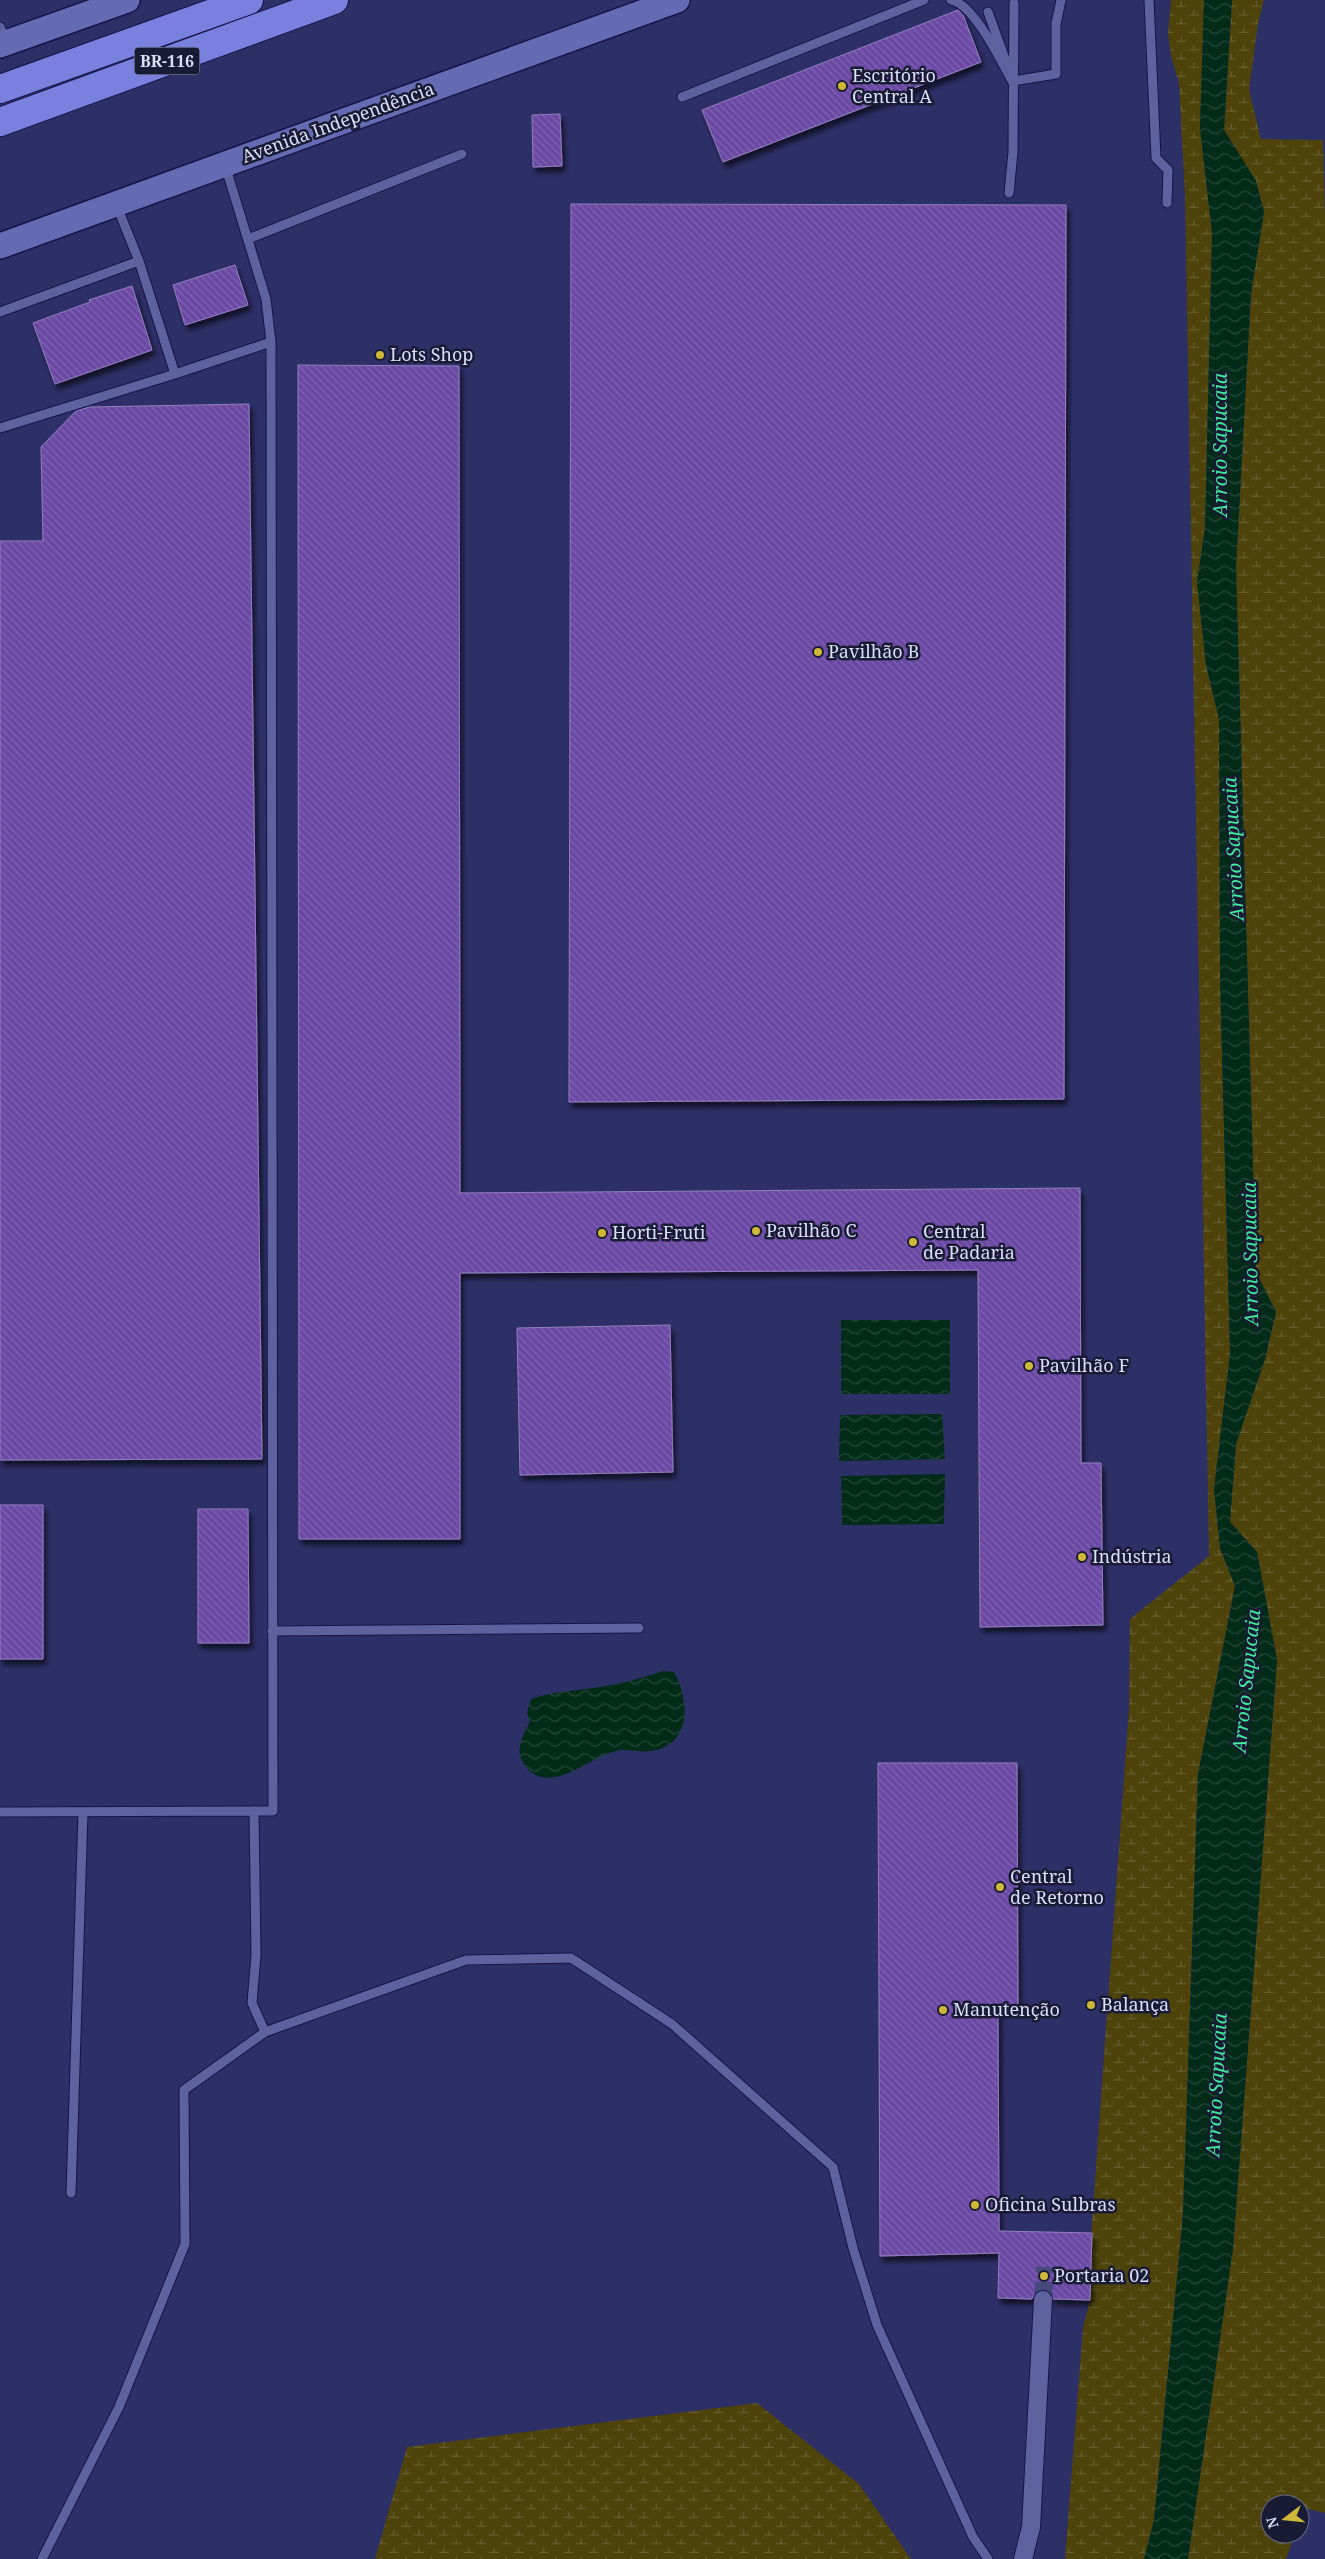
<svg xmlns="http://www.w3.org/2000/svg" width="1325" height="2559" viewBox="0 0 1325 2559" font-family="'Noto Serif',serif">
	<defs>
		<pattern id="wetland-marsh" width="20" height="14" patternUnits="userSpaceOnUse" patternTransform="scale(1.25)"><rect width="20" height="14" fill="#4d430b"/><path d="M1 5h8M5 5V1M11 12h8M15 12V8" fill="none" stroke="#665e2f"/></pattern>
		<pattern id="water-waves" width="16" height="10" patternUnits="userSpaceOnUse" patternTransform="scale(1.25)"><rect width="16" height="10" fill="#022b18"/><path d="M0 5q4-4 8 0t8 0" fill="none" stroke="#26493a"/></pattern>
		<pattern id="building-back-hatch" width="6" height="6" patternUnits="userSpaceOnUse" patternTransform="scale(1.25)"><rect width="6" height="6" fill="#6b48a4"/><path d="M-1 5l2 2M0 0l6 6M5-1l2 2" fill="none" stroke="#8062b2"/></pattern>
		<filter id="shadow"><feDropShadow dx="3" dy="5.5" stdDeviation="2.5" flood-color="#0009"/></filter>
	</defs>
	<rect width="100%" height="100%" fill="#2d2f67"/>
	<!-- wetland -->
	<path fill="url(#wetland-marsh)" d="M1171,0H1204L1200,128L1212,233L1205,528L1197,582L1206,665L1219,719L1220,976L1230,1354L1214,1489L1220,1548L1235,1586L1198,1774L1183,2214L1154,2520L1144,2559H1065L1083,2328L1090,2300L1091,2237L1129,1708L1130,1619L1209,1556L1185,196L1179,83L1171,56L1168,33Z
		M1232,0H1264L1258,24L1249,90L1261,139L1323,140L1325,219V2513L1305,2508L1300,2520V2504H1270V2534H1295L1286,2559H1188L1233,2249L1277,1660L1257,1552L1230,1522L1236,1444L1265,1359L1276,1312L1256,1273L1236,567L1251,294L1264,212L1256,181L1224,130Z
		M757,2403L859,2484L911,2559H375L407,2447Z"/>
	<!-- water -->
	<path fill="url(#water-waves)" d="M1204,0H1232L1224,130L1256,181L1264,212L1251,294L1236,567L1256,1272L1276,1312L1265,1359L1236,1444L1230,1522L1257,1552L1277,1660L1233,2249L1188,2559H1144L1154,2520L1183,2214L1198,1774L1235,1586L1220,1548L1214,1489L1230,1354L1220,976L1219,719L1206,665L1197,582L1205,528L1212,233L1200,128Z
		M841,1320H950V1394H841Z
		M942,1414L945,1459L839,1461L840,1415Z
		M945,1474L944,1524L842,1525L841,1476Z
		M663,1671L674,1672C690,1701 692,1745 651,1751C640,1753 627,1748 616,1751C589,1757 547,1799 524,1764C514,1750 523,1735 530,1722L527,1713L531,1699C555,1691 575,1691 600,1687C622,1684 642,1678 663,1671Z"/>
	<!-- building -->
	<path fill="url(#building-back-hatch)" stroke="#937fbf" filter="url(#shadow)" d="M958,10L963,15L981,62L723,162L702,110Z
		M560,114L562,166L533,167L532,115Z
		M571,204L1066,205L1064,1099L569,1102Z
		M235,265L248,305L185,325L173,285Z
		M132,286L152,350L55,384L33,323L90,302L89,300Z
		M298,365L459,366L460,1193L1080,1188L1081,1463H1101L1103,1625L980,1627L978,1270L460,1273V1539H299Z
		M249,404L262,1459L0,1460V541H43L41,447L76,411L89,407Z
		M670,1325L673,1472L520,1475L517,1328Z
		M0,1505H43V1659H0Z
		M198,1509H248L249,1643H198Z
		M878,1763H1017L1018,2009L998,2010L999,2231L1092,2233L1090,2300L1053,2299L1049,2291L1043,2289L1034,2294L1032,2299L998,2298L999,2253L880,2256Z"/>
	<g fill="none" stroke-linecap="round" stroke-linejoin="round">
		<!-- minor-tunnel -->
		<path stroke="#47497d" stroke-width="18" stroke-dasharray="18 9" stroke-linecap="butt" d="M1043,2300L1045,2267"/>
		<defs>
			<path id="service" d="M951,0C974,4 1001,61 1012,81
				M1149,0L1156,158L1168,170L1167,203
				M988,12L1008,67
				M0,27L7,42
				M1013,81L1056,74V24L1061,0
				M682,97L924,0
				M1009,193L1013,152L1014,3
				M248,239L462,154
				M0,312L139,261
				M175,374L271,342
				M0,428L175,374L139,261L116,204
				M272,1631L639,1628
				M254,1811L256,1955L252,2003L265,2032
				M0,1812L273,1811L271,342L266,299L225,165
				M71,2193L83,1813
				M42,2559L119,2407L185,2244L184,2090L265,2032L466,1960L571,1958L672,2024L833,2167L853,2248L877,2325L973,2537L988,2559"/>
			<path id="minor" d="M1023,2559L1031,2527L1043,2300"/>
			<path id="secondary" d="M0,45L127,0
				M0,246L677,0"/>
			<path id="motorway" d="M0,89L249,0
				M0,122L334,0"/>
		</defs>
		<!-- service casing -->
		<use href="#service" stroke="#171449" stroke-width="11"/>
		<!-- minor casing -->
		<use href="#minor" stroke="#171449" stroke-width="20"/>
		<!-- secondary casing -->
		<use href="#secondary" stroke="#171449" stroke-width="28"/>
		<!-- motorway casing -->
		<use href="#motorway" stroke="#171449" stroke-width="30"/>
		<!-- service -->
		<use href="#service" stroke="#5d629f" stroke-width="9"/>
		<!-- minor -->
		<use href="#minor" stroke="#5d629f" stroke-width="18"/>
		<!-- secondary -->
		<use href="#secondary" stroke="#656bb2" stroke-width="25"/>
		<!-- motorway -->
		<use href="#motorway" stroke="#7980de" stroke-width="28"/>
	</g>
	<!-- markers -->
	<g fill="#cfb837" stroke="#191b34" stroke-width="2">
		<circle cx="842" cy="86" r="5"/>
		<circle cx="380" cy="355" r="5"/>
		<circle cx="818" cy="652" r="5"/>
		<circle cx="756" cy="1231" r="5"/>
		<circle cx="602" cy="1233" r="5"/>
		<circle cx="913" cy="1242" r="5"/>
		<circle cx="1029" cy="1366" r="5"/>
		<circle cx="1082" cy="1557" r="5"/>
		<circle cx="1000" cy="1887" r="5"/>
		<circle cx="1091" cy="2005" r="5"/>
		<circle cx="943" cy="2010" r="5"/>
		<circle cx="975" cy="2205" r="5"/>
		<circle cx="1044" cy="2276" r="5"/>
	</g>
	<g text-anchor="middle" stroke-width="5" stroke-linejoin="round" paint-order="stroke">
		<!-- shield labels -->
		<rect fill="#191b34" stroke="#a1a4bf" stroke-width="1" x="134.5" y="47.5" width="65" height="27" rx="4"/>
		<g font-size="16" font-weight="bold" fill="#dbdffb">
			<text x="167" y="67">BR-116</text>
		</g>
		<!-- poi labels -->
		<g font-size="18" fill="#dbdffb" stroke="#191b34" text-anchor="start">
			<text x="852" y="82">Escritório<tspan x="852" dy="21">Central A</tspan></text>
			<text x="390" y="361">Lots Shop</text>
			<text x="828" y="658">Pavilhão B</text>
			<text x="766" y="1237">Pavilhão C</text>
			<text x="923" y="1238">Central<tspan x="923" dy="21">de Padaria</tspan></text>
			<text x="612" y="1239">Horti-Fruti</text>
			<text x="1039" y="1372">Pavilhão F</text>
			<text x="1092" y="1563">Indústria</text>
			<text x="1010" y="1883">Central<tspan x="1010" dy="21">de Retorno</tspan></text>
			<text x="1101" y="2011">Balança</text>
			<text x="953" y="2016">Manutenção</text>
			<text x="985" y="2211">Oficina Sulbras</text>
			<text x="1054" y="2282">Portaria 02</text>
		</g>
		<!-- street labels -->
		<g font-size="18" fill="#dbdffb" stroke="#191b34">
			<text transform="translate(338 123) rotate(-20)" y="6">Avenida Independência</text>
		</g>
		<!-- water labels -->
		<g font-size="19" font-style="italic" fill="#42e89c" stroke="#191b34">
			<text transform="translate(1220 445) rotate(-90)" y="7">Arroio Sapucaia</text>
			<text transform="translate(1233 849) rotate(-93)" y="7">Arroio Sapucaia</text>
			<text transform="translate(1250 1254) rotate(-91)" y="7">Arroio Sapucaia</text>
			<text transform="translate(1246 1681) rotate(-84)" y="7">Arroio Sapucaia</text>
			<text transform="translate(1216 2085) rotate(-87)" y="7">Arroio Sapucaia</text>
		</g>
	</g>
	<!-- north arrow -->
	<g transform="translate(1285 2519) rotate(254)"><circle r="24" fill="#191b34" stroke="#676984"/>
	<path d="M0-4L9 19L0 12L-9 19Z" fill="#cfb837"/>
	<text y="-8" font-size="14" font-weight="bold" text-anchor="middle" fill="#dbdffb">N</text>
	</g>
</svg>
